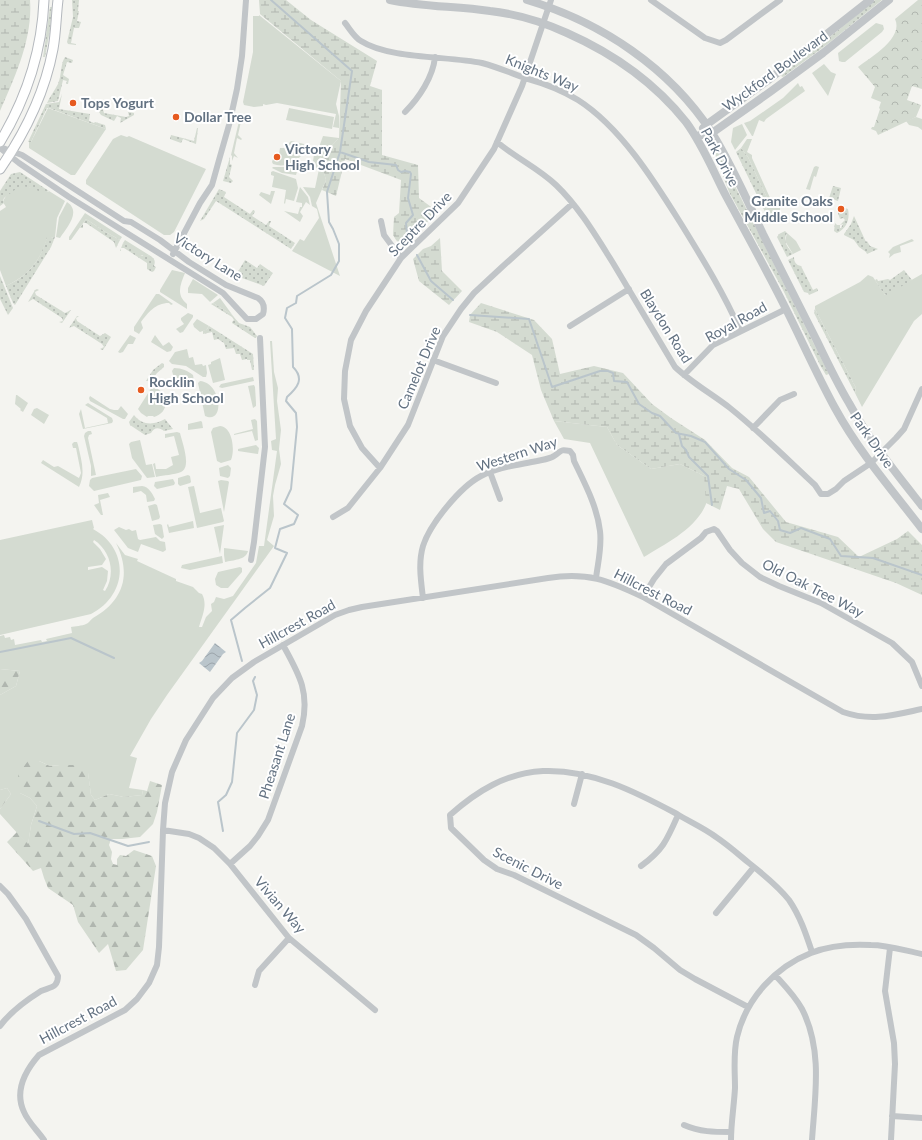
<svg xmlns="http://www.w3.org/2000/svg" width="922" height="1140" viewBox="0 0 922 1140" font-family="Lato,sans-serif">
	<defs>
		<pattern id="forest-firs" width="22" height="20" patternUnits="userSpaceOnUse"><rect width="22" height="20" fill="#d4dbd1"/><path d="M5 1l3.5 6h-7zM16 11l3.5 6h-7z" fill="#b0b6af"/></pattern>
		<pattern id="wetland-marsh" width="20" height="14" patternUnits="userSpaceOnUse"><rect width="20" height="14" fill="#d4dbd1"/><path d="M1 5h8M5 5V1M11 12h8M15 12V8" fill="none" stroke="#b0b6af"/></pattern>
		<pattern id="park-crowns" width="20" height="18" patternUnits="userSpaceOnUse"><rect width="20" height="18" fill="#d4dbd1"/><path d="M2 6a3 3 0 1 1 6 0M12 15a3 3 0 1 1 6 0" fill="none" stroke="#b0b6af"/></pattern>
		<pattern id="garden-dots" width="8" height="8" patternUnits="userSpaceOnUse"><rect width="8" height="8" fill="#d4dbd1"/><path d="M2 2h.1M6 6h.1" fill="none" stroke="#b0b6af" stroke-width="1.8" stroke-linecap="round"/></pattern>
		<pattern id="water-waves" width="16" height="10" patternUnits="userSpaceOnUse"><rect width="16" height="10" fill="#bac5cb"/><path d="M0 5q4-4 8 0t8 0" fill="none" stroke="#9ba4aa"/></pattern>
	</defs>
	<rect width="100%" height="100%" fill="#f4f4f0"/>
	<!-- grass -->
	<path fill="#d4dbd1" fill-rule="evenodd" d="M259,15L341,81L336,104L339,116V128L333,127L336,114L277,103L266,105L263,104V106L254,107L244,105L243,102L253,52V16H259Z
		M876,23L883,25L884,29L882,32L845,62H842L839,61L838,53Z
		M824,64L831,72L836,74L828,96L812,73Z
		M798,83L800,87L802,86L805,91L766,119L764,122L759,120L753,136H752L744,123L750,121L783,98Z
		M48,108L106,129L75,175H71L29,148V142H31Z
		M289,108L334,117L332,129L286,120Z
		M241,114L247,116L246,118L243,116L242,117L238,135L242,139L241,140L237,138L234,153L238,158L234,156L232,161V156L231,155L240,117Z
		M916,117L922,119V130L918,127L909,125L906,121Z
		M742,124L747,135L735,150L731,142L733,128Z
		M121,135L127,137L129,136L206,169L174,232L170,235H164L86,184V180L113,139Z
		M323,136L339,138L320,158L326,180L316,203L340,276L292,251L300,239L304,241L319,218L317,209L312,206L310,197L303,187L315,188L319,169L312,167L315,149L318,150Z
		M747,139H752L747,152L752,155V158L771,200L780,206V212L771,217L765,205L768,200L748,157L741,148Z
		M291,141L304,144L302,155C294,163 284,168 273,164L272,162L275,153L279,154L280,148H284Z
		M298,161L300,162L296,175L282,173L272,168L273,167H285Z
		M816,166L819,167L816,177L814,176L810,190L806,189L814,167Z
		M273,171L296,179L298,188L294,201L286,199L285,204L284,203L286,190L272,187L274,176L271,175V172Z
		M21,185L48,192L49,191L65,201L57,218L55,237L51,238H47C41,260 28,276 6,286L0,270V211L6,207L3,202C5,195 14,187 21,185Z
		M300,187L308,197L310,205L306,202L300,212L303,216L300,222L284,211L298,214L300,207H302V203L296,202Z
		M271,191H275L271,204L259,195L261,192L270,195Z
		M67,202C82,212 66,228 60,238L56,237L59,217Z
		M85,213L122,237L120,240L104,231L86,219L71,240H69V237Z
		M787,233L796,241L801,250L793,254L785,241Z
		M912,239L914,241L900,246L901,252L894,254L889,258L890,254L888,252L893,247Z
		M125,240L149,255L145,257L142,255L139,256L123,243Z
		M172,270L185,273C180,285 176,295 187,304V309L160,292V290Z
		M922,274V314L914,321L862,407L855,393L856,388L815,309V306L860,282L868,275L873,277L885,295Z
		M193,279L218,295L210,302L202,294L188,293V288Z
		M156,294H159L173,304L171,305L169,303C155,303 148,313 141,322L143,328L139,334L134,331V327Z
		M220,298L236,320L231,314L213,303Z
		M188,313L193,315V317L183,332L180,333L176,329L184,324L181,320V318Z
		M197,319L209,326L206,330L200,332L194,327L193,324Z
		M130,335L136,338L133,344H128L123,352L120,353L118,352Z
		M155,335L163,346L169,342L173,347L171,351L167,352L151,342Z
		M270,341H272L274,372L278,388L277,401L281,430L279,449L281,464L275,485L273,496L274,516L267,540L274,546L167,695L151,719L130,756L137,758L129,788L143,790L142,795L124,797L109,794L95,800L91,795L88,773L60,765L50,766L39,761L20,793L30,798L37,806L31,825L28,845L0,814V809L11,794L7,788L0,790V695L16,686L20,671L0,669V636L4,635L5,638L10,637L11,640L14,639L15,645L41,640L42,642L47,641L46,639L72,633L71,627C75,626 82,626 86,624C89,623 90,620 93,618C123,601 132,575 116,543L125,555L138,559L137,561L176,579V581L193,587L199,593L202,594C208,605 202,616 199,627H202L206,617L212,611L211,604L214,602L216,597L224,599L233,596L256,563L259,546H264L277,451L272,450L271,441L276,439Z
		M187,349L189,358L193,357L195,365L202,364L203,366L206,365L207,373L206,377H203L186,366L172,364L169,361L175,352Z
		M220,358L225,380L213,383L208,365L211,364V362Z
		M174,368C182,368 188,371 193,375L194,381L176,385L172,371Z
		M253,377L254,381L222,388L219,387L221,384Z
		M200,381C222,383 225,425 205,416L198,383Z
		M254,385L255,387L256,403V406L253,408L248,386Z
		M152,387L158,389L163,393L162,394L164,399L165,398C167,408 163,414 154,417L153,416H148L147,417L141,413L138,409Z
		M16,395H17L28,403L23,412L20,410L21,409L15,404Z
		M90,396L110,409L114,410H118L121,406L128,414L125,419H123L90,401L89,398Z
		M88,403L112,418L113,421L112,423L83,429L79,414L81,409L85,428L108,423L107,418L85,405Z
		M37,408L49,415L44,424L31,415L34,409Z
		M255,419L257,421L258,440L255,441L252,431L234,435V434L253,429L251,420Z
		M201,421L202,422L203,428L188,430V424Z
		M554,421L607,427L617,445L651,469L680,464L704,476C705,483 708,499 706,504C696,529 665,544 644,557L590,443L564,439Z
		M220,426C233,427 235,451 231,460L221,463L217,461L211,432L213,428Z
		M88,431H91L92,434L89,435L88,438L96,475L91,476V466L84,436L85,433Z
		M177,432L180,433C182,442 192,467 181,472C174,475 164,475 156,477L153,464L155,463L156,469H166L173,465L171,457L179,455L174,436L165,438V434Z
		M140,440L146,465L152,464L155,477L147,478L132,458L129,444L131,442Z
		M74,442H77L78,445C81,459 86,473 79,487L41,463L43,460L54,467L58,466L79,478L81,473L76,448H73L72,444Z
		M256,445L259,448L258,454L238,451V449Z
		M228,465L231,468L230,476L228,478L220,476L219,468Z
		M136,469L142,476L141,480L94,491L89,486L90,480L92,478Z
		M188,475L190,476L191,482L190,483L180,486L178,484V478Z
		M173,479L175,483L174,485L157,489L154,486L155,482Z
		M221,480L228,481L229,482L224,512L218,481Z
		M142,486C149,487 152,493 155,499L154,501L147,502L146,495L141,491L133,493V487Z
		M194,486L200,513L221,508L224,521L223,522L197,528L188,487Z
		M108,493L110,497L100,500L103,515H101L94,505L99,503L98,495Z
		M155,504L157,505L160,517L159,519L152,521L148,506Z
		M92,520L94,528L93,529C130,549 128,595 91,614L0,635V540ZM94,540C111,551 116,574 105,591L103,590L107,581L108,571L102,567L88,570V567L102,565L106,559L100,549L93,542Z
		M193,521L194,528L169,533L167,525L168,524L169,527Z
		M160,524L162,525L164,537L162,539L155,534L153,525Z
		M224,525L220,554L214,527Z
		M119,527L126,530L129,529L132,531L136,530L138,539L140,540L156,537L160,541L165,542L166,550L163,552L141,544L138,552L128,548L114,530Z
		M224,548L248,551C246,560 233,560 225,562L224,555Z
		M222,556L223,563L190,570L181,568L182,565Z
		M240,567L242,568V572L228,588H221L216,585L215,579L218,572Z"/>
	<!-- forest -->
	<path fill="url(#forest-firs)" d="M0,669L20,671L16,686L0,695Z
		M28,761H39L50,766L60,765H78L88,772L91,795L95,800L109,794L124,797L142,795L143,790L147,791L150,781L162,785L157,812L153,824L140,837L122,839H111L109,845L112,852L111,859L113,864L117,865V859L120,855L126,856L134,850L152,856L156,866L143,950L126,970L116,971L108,944L99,953L78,922L73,905L48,888L44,878L41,868L33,871L7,842L17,832L28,844L31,825L37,806L30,798L20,793L18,774Z
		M7,788L11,794L0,809V790Z"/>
	<!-- wetland -->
	<path fill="url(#wetland-marsh)" d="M0,0H30C33,38 15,77 0,111Z
		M259,0H286L311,20L377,61L370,86L382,90V155L418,165L419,198L438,212L405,243C398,245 396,240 393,235L394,217L399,213L401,180L345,159L336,196L322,190L326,180L320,158L339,138L341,81L260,14Z
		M440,238L442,271L462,291L449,305L419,281L413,259L423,249L431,246Z
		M481,303L534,320L552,339L560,374L594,366L623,373L652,404L671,418L705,440L732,468L749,477L786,522L838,537L859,557L897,539L908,531L922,545V595L896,583L776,542L763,529L739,489L727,486L720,510L706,503L704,476L680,464L651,469L617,445L607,427L554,421L541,390L532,355L497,332L469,322L470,315Z"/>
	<!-- park -->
	<path fill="url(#park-crowns)" d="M918,0H922V89L912,86L907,100L921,105L916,117L878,135L876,131L871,129L872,127H874L880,109L879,108L881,102L871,98L875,87L858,67C871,57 904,38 895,19Z"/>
	<!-- garden -->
	<path fill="url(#garden-dots)" d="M72,0H79L78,11H79L77,21L81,22L79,28H74L71,43L76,44V45L68,44L67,42L73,17Z
		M875,0H882L829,43L783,77L781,76L789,68L836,32Z
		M50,7H52L50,30L45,57H43Z
		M65,57L73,60L72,63L67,62L63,75L69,79L68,84H66L67,81L63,80L58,101L47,103C50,96 55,90 58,84C62,75 60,65 65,57Z
		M62,94L59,109L90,114L89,121L94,123L95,122L105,125L106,129L49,108H47L31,142H28L46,104L59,102Z
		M102,106L104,113L126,117L129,116L128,112L134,113V115L120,123L121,118L117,116L114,121L101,115L99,112L100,107Z
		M197,128H198L196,144L183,139L181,143L170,139L171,135L194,141Z
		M741,148L748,157L768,200L765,205L771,217L767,216L736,152Z
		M717,150L829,374L826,375L820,365L783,290L729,192L714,151Z
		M230,157V164L232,165L229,177L233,181L231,183L223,181Z
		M20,172L49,191L44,193L28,187L20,186L4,198L3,201L4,203L0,206V191L11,174Z
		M833,186L841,188L838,201L829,198Z
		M219,189L226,192L224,197L250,214L253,210H254L255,212L252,216L266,225L269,221H271L269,226L295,243L291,249L216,201L204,219L200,221Z
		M842,207L848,209C850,219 847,228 837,233L834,231L835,223L837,225H840V228H841L843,224L840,225L845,220L843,218L840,219L838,213Z
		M854,216L866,242L867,241L870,246L878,249L867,254L866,252L859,247L854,240L844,235V234L851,224Z
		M86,219L104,231L120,240L116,248L114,242L86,223H83V228H80Z
		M785,231L787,233C782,242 788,247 793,254L787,257L777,237L779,234Z
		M47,237L51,238L55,237L51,247L15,305L13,303L6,286C28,276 41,260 47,237Z
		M123,243C134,248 137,259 149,255C154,258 156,260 154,266L156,267L154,271L152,272L147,269V263L124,248H121V251H120Z
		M794,257C794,262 796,265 801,266L813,290L817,288L818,291L809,295L808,293L804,292L788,260Z
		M245,260L257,268L260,264L273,273L264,286L242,278L241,279L236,275Z
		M904,270L912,280L887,295L884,294L875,280L877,279L878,281L888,279L890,280Z
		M0,276L13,308L8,315L0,299Z
		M37,289L39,290L35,292L36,295L65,313L71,310L62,323L59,322L63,321L62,318L33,299L28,302L35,290Z
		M213,303L231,314L239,323L250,327L257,336L256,338H255L232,323V322L234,320L232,317L211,304Z
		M815,309L856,388L855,393L814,313Z
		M77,316H79L76,318L77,321L100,336L105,333L111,337L103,350L100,349L104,347L102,344L74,326L69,328Z
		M209,326L253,354L254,370H252L250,360H247V359L242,360L240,354H236L234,348L226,349L224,343L218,339L214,340L212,332L203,334V331L207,329Z
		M162,363L164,364V367L157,373L151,381H146L153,370Z
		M134,415C142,426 155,425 165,419L173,429L164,431C159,427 154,427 151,433L145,435L130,425L129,422Z"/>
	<!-- water -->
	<path fill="url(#water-waves)" d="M215,643L226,652L223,654L210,672L199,663L202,661Z"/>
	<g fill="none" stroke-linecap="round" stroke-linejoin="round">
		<!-- stream -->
		<path stroke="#bac5cb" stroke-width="2" d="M340,152L369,162L396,165L398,170L401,172L405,171L410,172L411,174L408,198L413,215L406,223L407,234
			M417,255L431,281L453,300
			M470,315L529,319L552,387L600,371H608L613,373L614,381L627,382L639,404L652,413L660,416L676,433L691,436L705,442L729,469L746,480L761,498L764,513L770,511L778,521L780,530L790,533L801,528L830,539L841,556L873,558L922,575
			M679,434L682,446L686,450L689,457L708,476L712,505
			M0,652L71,638L114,658
			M242,661L231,620L245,608L270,588L287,553L275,548L280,529L294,524L298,515L284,504L291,489L297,427L296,413L286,401L287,397C297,388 305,379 293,367L292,329L285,318L287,308L296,303L297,296L331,275L339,261V244L333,229L329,222L327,192L340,152L352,71L271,0
			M39,821L74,834L90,833L128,846L149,842
			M223,831L218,802L226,795L232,782L237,733L254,710L257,695L253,681L255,677"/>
		<defs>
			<path id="secondary" d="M0,142C26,99 42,50 44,0
				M0,169C25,133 45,92 53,49C56,33 56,16 58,0"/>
		</defs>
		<!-- secondary casing -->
		<use href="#secondary" stroke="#b4b8bd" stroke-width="11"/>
		<!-- minor -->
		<path stroke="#c1c5c8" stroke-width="6" d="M651,0L705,38L720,43L726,40L780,0
			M345,23C350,29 354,37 361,41C389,59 448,56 482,63C497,67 511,73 525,78C543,83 562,90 578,100C622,128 656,184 683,227C704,261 724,294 740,330
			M405,112C419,98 433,77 435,57
			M497,142C516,158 538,168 556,185C579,207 596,236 613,263C634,298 655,333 675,367C692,383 712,394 730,408C760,432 787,459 815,485L821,494H828L836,489L844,481L871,463L896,438L904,429L922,389
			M0,147L22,155L124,221L131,222L160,240L189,262L226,285L258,298C264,302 265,307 263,314L256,319H247L223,293L69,197L19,163L0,148
			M381,221L384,235L401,258
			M173,254L200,203L212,185L219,160L229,125L237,89L242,56L246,0
			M570,326L629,289
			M433,360L496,383
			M684,375L713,345L786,309
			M753,428L780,400L794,394
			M380,468L362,448L350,426L344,399L345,371L351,340L366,311L401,258L458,203L494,149L522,86L551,0
			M490,472L500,499
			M333,517L348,508L380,468L408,425L443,336L461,309L474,293L502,267L572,204
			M251,560L254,542L265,447L260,338
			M643,597L654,579L666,564L701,538L706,532L714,529L717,531L730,550L742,563L760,577L779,586L821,603L892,643L912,662L922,686
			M423,598C421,581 418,563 423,546C430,524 460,487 481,476C498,467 518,465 537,461C541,460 550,459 554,456C562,451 559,449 570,451L573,455L574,461C585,484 597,506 600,531C602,547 598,562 596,578
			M574,804L582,774
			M163,830L189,834L199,838L214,848L230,864L289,938L375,1010
			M230,864L250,846L258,836L268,820L302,726C310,692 299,674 283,645
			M641,866C663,850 667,840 678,815
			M0,886L8,894L26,919L58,976C58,979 58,982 55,985C52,988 45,989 41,991C25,1001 11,1011 0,1026
			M716,913L754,867
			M890,948L885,991L894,1043L895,1064L891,1140
			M775,975C785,986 795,996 802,1009C823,1050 815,1096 812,1140
			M255,985L259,971L289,938
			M748,1007L695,979L680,970L654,948L636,935L514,875L497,869L484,860L451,828L450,815C477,791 506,773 543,771C591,769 636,792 677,814C690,822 704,828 716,837C728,845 738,854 749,863C763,874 778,886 789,900C800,916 806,934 812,952
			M892,1116L922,1118
			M684,1125C700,1132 714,1132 731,1132
			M44,1140C38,1131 28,1122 24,1112C14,1091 25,1071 39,1055L125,1010L137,999L149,983L157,965L159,947L163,830L165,803L172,772L186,740L213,698L232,678L254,662L335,615L349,610L362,607L548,578C588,572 607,580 643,597L843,712C872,722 894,715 922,709
			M731,1140C731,1123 734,1106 735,1088C735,1071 733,1054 737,1037C746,999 775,967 811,953C828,946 852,944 871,945C888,945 906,951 922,954"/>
		<!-- tertiary -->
		<path stroke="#c1c5c8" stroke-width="8" d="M390,0C423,7 457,6 490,11C517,14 543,22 567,33C612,53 655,83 686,122C703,145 713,171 726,196C746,233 766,269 785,307C802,341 817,375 835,408C859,452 892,490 922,529
			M527,0C601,22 670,68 712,133C732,165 747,200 763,234C781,270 799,305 817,341C827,362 837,383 849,403C869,440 896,473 922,506
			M703,128L706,125L767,81L870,0
			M696,136L712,133L770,92L823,53L889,0"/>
		<!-- secondary -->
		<use href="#secondary" stroke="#fff" stroke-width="9"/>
	</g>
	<!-- markers -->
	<g fill="#e65a1f" stroke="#fff" stroke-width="1.5">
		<circle cx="73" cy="103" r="4"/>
		<circle cx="176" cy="117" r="4"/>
		<circle cx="277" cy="157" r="4"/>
		<circle cx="841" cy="209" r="4"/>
		<circle cx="141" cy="390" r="4"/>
	</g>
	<g text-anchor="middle" stroke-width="4" stroke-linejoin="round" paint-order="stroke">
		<!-- street labels -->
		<g font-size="14" fill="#637282" stroke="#fff">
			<text transform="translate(775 71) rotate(-36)" y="5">Wyckford Boulevard</text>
			<text transform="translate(542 73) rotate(22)" y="5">Knights Way</text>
			<text transform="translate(720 157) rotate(62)" y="5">Park Drive</text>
			<text transform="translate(420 224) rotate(-46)" y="5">Sceptre Drive</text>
			<text transform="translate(208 257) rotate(32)" y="5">Victory Lane</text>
			<text transform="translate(736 322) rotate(-29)" y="5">Royal Road</text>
			<text transform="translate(666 326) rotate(58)" y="5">Blaydon Road</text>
			<text transform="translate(419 368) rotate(-67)" y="5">Camelot Drive</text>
			<text transform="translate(872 440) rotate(55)" y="5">Park Drive</text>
			<text transform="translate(517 454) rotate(-18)" y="5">Western Way</text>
			<text transform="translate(813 588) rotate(27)" y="5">Old Oak Tree Way</text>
			<text transform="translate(653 592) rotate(27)" y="5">Hillcrest Road</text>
			<text transform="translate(297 624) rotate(-29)" y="5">Hillcrest Road</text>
			<text transform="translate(277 756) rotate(-72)" y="5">Pheasant Lane</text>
			<text transform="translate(528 868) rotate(27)" y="5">Scenic Drive</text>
			<text transform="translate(280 905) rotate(49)" y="5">Vivian Way</text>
			<text transform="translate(78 1020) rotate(-28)" y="5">Hillcrest Road</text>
		</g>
		<!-- poi labels -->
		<g font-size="14" font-weight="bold" fill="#637282" stroke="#fff" text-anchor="start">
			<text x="81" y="108">Tops Yogurt</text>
			<text x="184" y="122">Dollar Tree</text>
			<text x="285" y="154">Victory<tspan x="285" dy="16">High School</tspan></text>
			<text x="833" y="206" text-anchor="end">Granite Oaks<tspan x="833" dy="16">Middle School</tspan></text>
			<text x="149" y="387">Rocklin<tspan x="149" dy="16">High School</tspan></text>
		</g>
	</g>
</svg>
